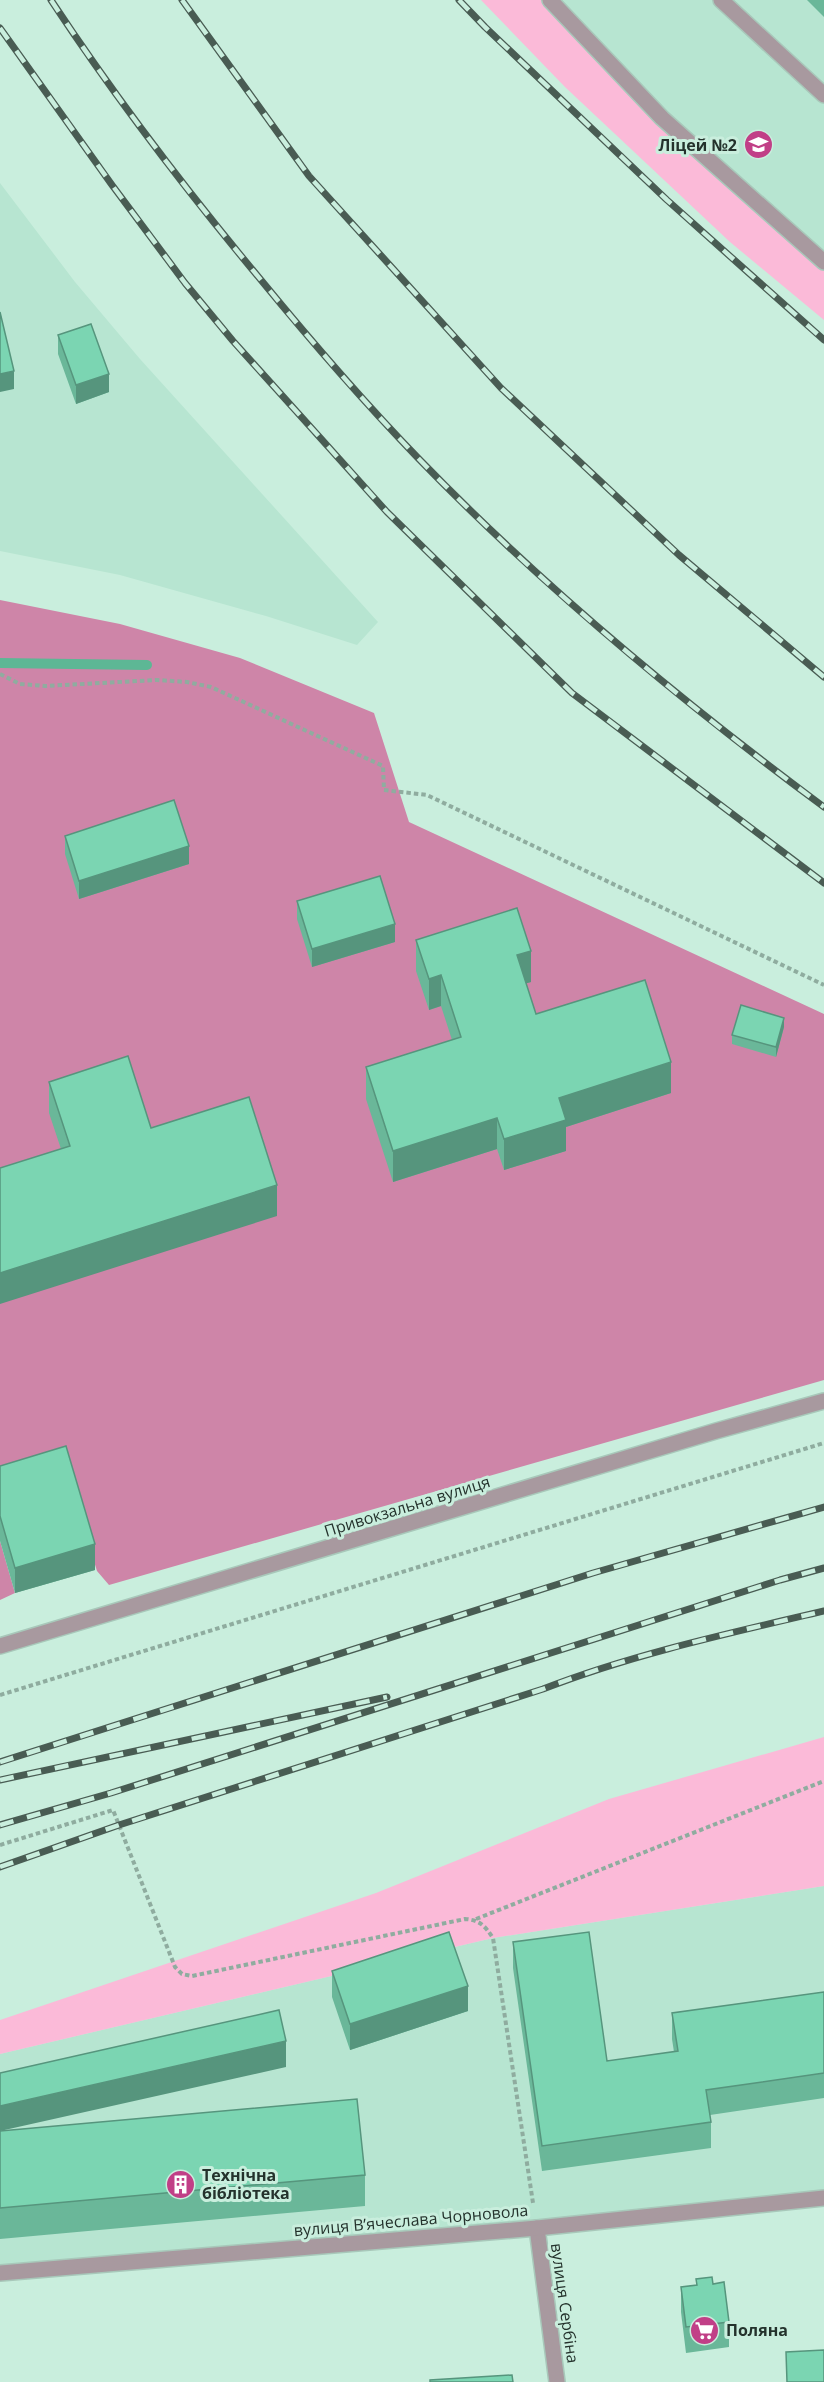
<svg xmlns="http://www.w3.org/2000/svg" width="824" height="2382" viewBox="0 0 824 2382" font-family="'Open Sans',sans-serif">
	<rect width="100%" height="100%" fill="#c9eedd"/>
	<!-- built -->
	<path fill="#b7e5d1" d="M550,0H824V262L783,227Z
		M0,183L75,282L140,359L378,622L357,645L266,616L120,575L0,551Z
		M824,1886V2198L0,2273V2054L493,1938Z"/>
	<!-- green -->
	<path fill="#fbbad8" d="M481,0H550L577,30L824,262V320L730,242L565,87Z
		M824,1737V1886L493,1938L0,2054V2020L376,1893L609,1799Z"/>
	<!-- forest -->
	<path fill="#ce85a8" d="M0,600L120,624L240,658L374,713L409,822L824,1014V1380L109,1585L97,1571L66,1472L0,1491Z
		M0,1541L15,1593L0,1600Z"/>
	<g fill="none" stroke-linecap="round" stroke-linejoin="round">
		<!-- stream -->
		<path stroke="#5db795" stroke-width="10" d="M0,663L147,665"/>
		<defs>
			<path id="service" d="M721,0L824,95
				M0,1646L716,1431L824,1401"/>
			<path id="minor" d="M550,0L662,118L824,262
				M537,2228L557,2382"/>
			<path id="tertiary" d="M0,2273L537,2228L824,2198"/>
		</defs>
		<!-- service casing -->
		<use href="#service" stroke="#a8c8ba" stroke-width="18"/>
		<!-- minor casing -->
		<use href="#minor" stroke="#a8c8ba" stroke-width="18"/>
		<!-- tertiary casing -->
		<use href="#tertiary" stroke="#a8c8ba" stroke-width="18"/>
		<!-- path -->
		<path stroke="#8fac9f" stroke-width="4" stroke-dasharray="4.5 3" stroke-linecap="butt" d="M0,674L20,684L45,686L157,680L187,682L211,687L383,766L384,790L427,795L824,985
			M0,1695L824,1443
			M0,1845L113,1810L175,1967L182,1974L192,1976L465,1919C480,1920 485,1926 493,1938L533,2203
			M476,1919L824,1781"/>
		<!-- service -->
		<use href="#service" stroke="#a8999f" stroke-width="15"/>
		<!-- minor -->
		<use href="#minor" stroke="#a8999f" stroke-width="15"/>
		<!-- tertiary -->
		<use href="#tertiary" stroke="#a8999f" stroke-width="15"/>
		<defs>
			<path id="rail" d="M51,0C115,97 186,190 261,280C311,341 363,401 418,458C542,586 681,701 824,807
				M182,0L309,176L501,388L679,555L824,677
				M459,0L485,27L667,200L824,340
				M0,28L112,185L185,283L233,341L387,512L572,693L824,883
				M0,1762L593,1573L824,1507
				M0,1780L387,1697
				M0,1825L111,1793L780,1580L824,1568
				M0,1867L119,1825L543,1689C633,1654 730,1633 824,1611"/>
		</defs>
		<!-- rail casing -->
		<use href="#rail" stroke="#495c53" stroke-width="7"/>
		<!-- rail -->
		<use href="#rail" stroke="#c9eedd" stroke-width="4.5" stroke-dasharray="14" stroke-linecap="butt"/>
	</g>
	<!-- wall -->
	<path fill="#6ab799" d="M807,0H824V17Z
		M58,335L109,392L76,404L58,354Z
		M65,836L189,864L79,899L65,854Z
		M297,901L395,942L312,967L297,919Z
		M416,940L531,982L526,983L536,1014L671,1093L566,1127V1151L504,1170L497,1149L393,1182L366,1099V1067L452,1040L441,1006L429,1010L416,971Z
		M784,1027L776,1057L732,1044V1035Z
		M49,1082L151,1128L277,1216L61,1149L49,1113Z
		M0,1466L95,1570L15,1593L0,1541Z
		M513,1942L607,2061L674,2052L672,2039V2013L824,1992V2098L710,2115L711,2122V2148L542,2171L513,1968Z
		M332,1971L468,2011L350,2050L332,1997Z
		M0,2131L365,2175V2206L0,2239Z
		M696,2279L713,2284L729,2322V2347L686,2353L681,2312V2287L696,2285Z"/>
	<!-- shaded-wall -->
	<path fill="#56957d" d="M14,371V389L0,392V374Z
		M109,374V392L76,404V385Z
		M189,846V864L79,899V881Z
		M395,924V942L312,967V949Z
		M531,951V982L517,986V955Z
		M441,975V1006L429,1010V979Z
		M784,1018V1027L776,1057V1047Z
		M671,1062V1093L566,1127V1151L504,1170V1139L559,1098Z
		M497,1118V1149L393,1182V1151Z
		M277,1185V1216L0,1304V1273Z
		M95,1544V1570L15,1593V1568Z
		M468,1986V2011L350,2050V2024Z
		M286,2041V2067L0,2131V2106Z"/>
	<!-- building -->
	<path fill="#7bd5b2" stroke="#56957d" stroke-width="1.5" d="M0,312L14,371L0,374Z
		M91,324L109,374L76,385L58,335Z
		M174,800L189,846L79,881L65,836Z
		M380,876L395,924L312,949L297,901Z
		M517,908L531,951L517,955L536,1014L645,980L671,1062L559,1098L566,1120L504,1139L497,1118L393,1151L366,1067L461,1037L441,975L429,979L416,940Z
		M741,1005L784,1018L776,1047L732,1035Z
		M128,1056L151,1128L249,1097L277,1185L0,1273V1168L70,1146L49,1082Z
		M66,1446L95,1544L15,1568L0,1516V1466Z
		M449,1932L468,1986L350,2024L332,1971Z
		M589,1932L607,2061L678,2051L672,2013L824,1992V2073L706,2090L711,2122L542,2146L513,1942Z
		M279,2010L286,2041L0,2106V2073Z
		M357,2099L365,2175L0,2208V2131Z
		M712,2277L713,2284L724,2282L729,2322L686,2327L681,2287L697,2285L696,2279Z
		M824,2350V2382H787L786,2352Z
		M512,2375L513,2382H430V2380Z"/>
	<!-- icons -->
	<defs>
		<symbol id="school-disc" viewBox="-11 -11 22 22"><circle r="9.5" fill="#c13f87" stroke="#c9eedd"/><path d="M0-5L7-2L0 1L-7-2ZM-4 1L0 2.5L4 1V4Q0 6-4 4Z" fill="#fff"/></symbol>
		<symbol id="building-disc" viewBox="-11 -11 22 22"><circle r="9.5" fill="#c13f87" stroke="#c9eedd"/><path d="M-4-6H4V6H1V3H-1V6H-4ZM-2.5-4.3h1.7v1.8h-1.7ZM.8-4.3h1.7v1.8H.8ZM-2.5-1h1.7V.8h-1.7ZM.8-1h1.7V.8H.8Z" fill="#fff"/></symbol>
		<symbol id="supermarket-disc" viewBox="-11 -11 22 22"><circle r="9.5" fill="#c13f87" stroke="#c9eedd"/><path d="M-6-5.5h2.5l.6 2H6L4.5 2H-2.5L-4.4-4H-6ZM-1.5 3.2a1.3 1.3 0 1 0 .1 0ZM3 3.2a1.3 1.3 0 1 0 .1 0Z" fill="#fff"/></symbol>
	</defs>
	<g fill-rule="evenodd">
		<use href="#school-disc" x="742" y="128" width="33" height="33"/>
		<use href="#building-disc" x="164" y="2168" width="33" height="33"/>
		<use href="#supermarket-disc" x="688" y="2314" width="33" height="33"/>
	</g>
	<g text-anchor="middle" stroke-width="6" stroke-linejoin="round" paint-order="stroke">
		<!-- poi labels -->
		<g font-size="16" font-weight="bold" fill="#24322c" stroke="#c9eedd" text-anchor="start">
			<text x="737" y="151" text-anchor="end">Ліцей №2</text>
			<text x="202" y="2181">Технічна<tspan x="202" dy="18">бібліотека</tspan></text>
			<text x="726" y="2336">Поляна</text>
		</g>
		<!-- street labels -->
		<g font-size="16" fill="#24322c" stroke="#c9eedd">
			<text transform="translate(407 1506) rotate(-17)" y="6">Привокзальна вулиця</text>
			<text transform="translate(411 2220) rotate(-5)" y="6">вулиця Вʼячеслава Чорновола</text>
			<text transform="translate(565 2303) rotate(82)" y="6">вулиця Сербіна</text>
		</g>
	</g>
</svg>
